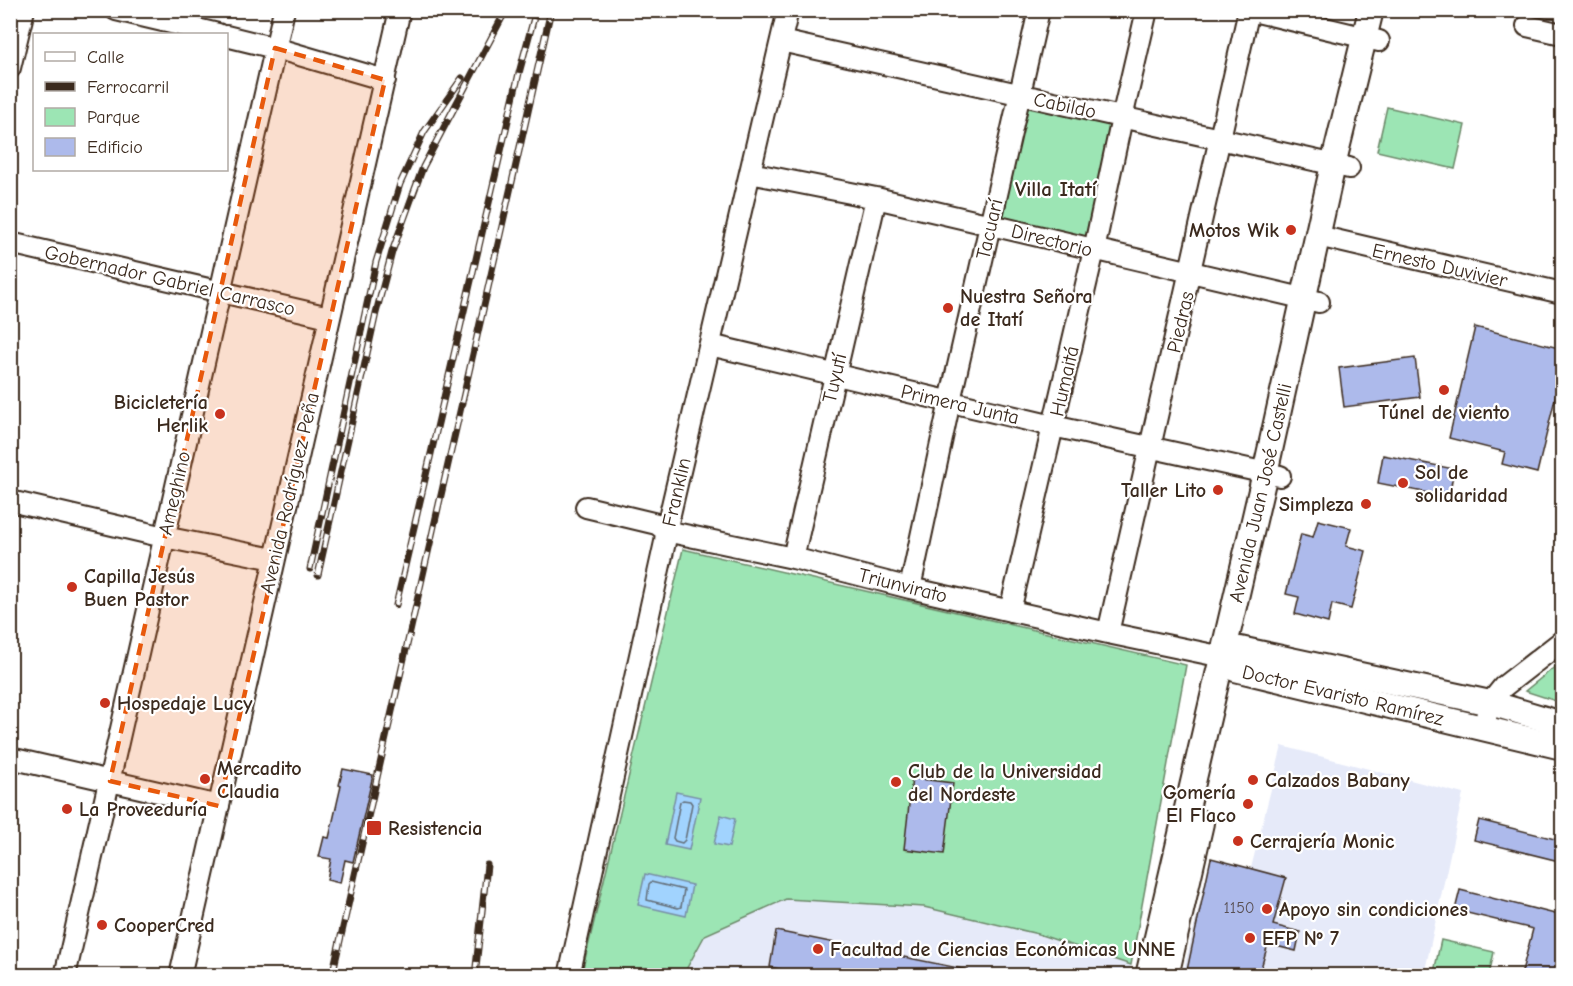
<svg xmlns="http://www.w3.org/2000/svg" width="1573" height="986" viewBox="0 0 1573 986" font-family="'Comic Neue',sans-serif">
	<rect width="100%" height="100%" fill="#fff"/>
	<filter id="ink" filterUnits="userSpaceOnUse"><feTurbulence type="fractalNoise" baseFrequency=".0167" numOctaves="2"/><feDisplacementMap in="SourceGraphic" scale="12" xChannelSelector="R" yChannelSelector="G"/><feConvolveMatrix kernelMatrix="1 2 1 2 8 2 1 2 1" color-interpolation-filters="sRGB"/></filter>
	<g filter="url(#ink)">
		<!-- built -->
		<path fill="#e6eaf9" d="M1282,746L1463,794L1424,975L1182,976L1211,858L1251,868Z
			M786,899L924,907L1038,934L1131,965L1129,976H683L705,935Z"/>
		<!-- green -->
		<path fill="#9ce5b4" stroke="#6c8869" stroke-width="1.5" d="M1025,104L1114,124L1089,240L999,220Z
			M1387,107L1465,125L1455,169L1377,151Z
			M683,549L1186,665L1131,965L1038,934L924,907L786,899L705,935L683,975L581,976Z
			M1562,661V703L1525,691Z
			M1441,940L1494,952L1489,975H1449L1434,972Z"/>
		<!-- water -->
		<path fill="#a1d3fe" stroke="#788fa4" stroke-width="1.5" d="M676,792L700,797L689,850L665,845Z
			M721,815L735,819L729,847L714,844Z
			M645,874L692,885L686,916L638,905Z"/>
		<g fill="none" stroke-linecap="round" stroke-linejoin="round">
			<!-- shore -->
			<path stroke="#646e78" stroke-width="1.5" d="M683,800L690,801L692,804L685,840L682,843L675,841L673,838L680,802Z
				M651,882L684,890L681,907L678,908L647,900L649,884Z"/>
		</g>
		<!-- building -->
		<path fill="#adbaeb" stroke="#3b2a1e" stroke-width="1.5" d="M1475,327L1563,349V366L1537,473L1502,464L1505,452L1449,438Z
			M1415,358L1420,397L1344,407L1339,368Z
			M1383,455L1454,469L1449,497L1378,483Z
			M1318,520L1351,528L1346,546L1366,551L1351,609L1332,604L1328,623L1295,614L1299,597L1286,594L1301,534L1313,537Z
			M343,769L373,775L353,862L345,860L340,883L327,880L331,859L319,857L324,837L329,838L341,786L339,785Z
			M912,778L953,783L944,854L904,849Z
			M1479,820L1563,841V862L1474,840Z
			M1211,858L1286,878L1273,925L1300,932L1296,951L1268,944L1259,975H1186Z
			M1460,890L1563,916V975H1521L1533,929L1455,910Z
			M776,931L968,970L967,975H807L770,967Z"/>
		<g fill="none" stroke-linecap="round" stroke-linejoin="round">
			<defs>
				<path id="minor" d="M116,10L218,34
					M1249,10L1379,41
					M1527,26L1562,34
					M226,36L275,48L385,80
					M781,41L1349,168
					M10,68L24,10
					M750,173L876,198L1319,302
					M1318,236L1562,293
					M10,243L329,317
					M710,345L1053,426L1280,476
					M10,501L164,537L274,559
					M586,507L657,524L666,531L793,558L910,588L1108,633L1223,657L1233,667
					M793,558L876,198
					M910,588L950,401L1039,10
					M1010,611L1094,250L1122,118L1147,10
					M1108,633L1249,10
					M1483,728L1490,703L1503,687L1562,641
					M10,758L219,806
					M65,976L284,10
					M180,976L400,10
					M569,976L665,542L666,531L788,10"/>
				<g id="major">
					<path d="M1223,657L1240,649L1490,703L1562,724"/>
					<path id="s1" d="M1235,669L1562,747"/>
					<path id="s2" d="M1148,976L1265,473L1333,165L1371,10"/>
					<path d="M1166,976L1201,823"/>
				</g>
			</defs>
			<!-- minor casing -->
			<use href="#minor" stroke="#3b2a1e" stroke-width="24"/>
			<!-- major casing -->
			<use href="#major" stroke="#3b2a1e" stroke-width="28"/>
			<!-- minor -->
			<use href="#minor" stroke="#fff" stroke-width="20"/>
			<!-- major -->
			<use href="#major" stroke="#fff" stroke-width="24"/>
			<defs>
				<path id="rail" d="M310,569L376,262L400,184L424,132L462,78
					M318,575L376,313L392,252L423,167L506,10
					M396,605L519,73L536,10
					M332,976L551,10
					M475,976L487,865"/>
			</defs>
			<!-- rail casing -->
			<use href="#rail" stroke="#3b2a1e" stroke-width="7"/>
			<!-- rail -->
			<use href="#rail" stroke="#fff" stroke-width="4.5" stroke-dasharray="14" stroke-linecap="butt"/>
		</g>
	</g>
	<!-- marked area -->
	<path fill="#e8590c" fill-opacity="0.2" stroke="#e8590c" stroke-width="4.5" stroke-dasharray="12 8" stroke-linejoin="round" d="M275,48L385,80L219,806L110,781Z"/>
	<!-- markers -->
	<g fill="#c8321e" stroke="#fff" stroke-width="2">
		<circle cx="1291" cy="230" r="6"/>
		<circle cx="948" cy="308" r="6"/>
		<circle cx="1444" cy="390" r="6"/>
		<circle cx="220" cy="414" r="6"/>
		<circle cx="1403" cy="483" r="6"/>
		<circle cx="1218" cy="490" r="6"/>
		<circle cx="1366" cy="504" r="6"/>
		<circle cx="72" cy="587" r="6"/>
		<circle cx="105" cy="703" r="6"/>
		<circle cx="205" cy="779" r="6"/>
		<circle cx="1253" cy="780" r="6"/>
		<circle cx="896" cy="782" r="6"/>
		<circle cx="1248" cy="804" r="6"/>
		<circle cx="67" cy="809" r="6"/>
		<rect x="366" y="820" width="16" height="16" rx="3"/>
		<circle cx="1238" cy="841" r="6"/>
		<circle cx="1267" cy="909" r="6"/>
		<circle cx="102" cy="925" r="6"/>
		<circle cx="1250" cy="938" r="6"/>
		<circle cx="818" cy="949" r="6"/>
	</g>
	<g text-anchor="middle" stroke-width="4.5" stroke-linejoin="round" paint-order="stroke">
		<!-- number labels -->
		<g font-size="16" fill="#584e51">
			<text x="1239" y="913">1150</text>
		</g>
		<!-- street labels -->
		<g font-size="20" fill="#3b2a1e" stroke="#fff">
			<text transform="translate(1065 105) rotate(12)" y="7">Cabildo</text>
			<text transform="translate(989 229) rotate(-77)" y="7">Tacuarí</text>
			<text transform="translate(1052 240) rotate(14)" y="7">Directorio</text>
			<text transform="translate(1440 265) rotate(13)" y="7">Ernesto Duvivier</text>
			<text transform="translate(170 280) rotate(13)" y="7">Gobernador Gabriel Carrasco</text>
			<text transform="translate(1180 322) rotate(-77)" y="7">Piedras</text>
			<text transform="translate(834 378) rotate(-77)" y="7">Tuyutí</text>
			<text transform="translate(1064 381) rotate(-77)" y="7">Humaitá</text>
			<text transform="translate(960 404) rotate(13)" y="7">Primera Junta</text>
			<text transform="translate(676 492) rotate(-77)" y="7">Franklin</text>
			<text transform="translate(174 493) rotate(-77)" y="7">Ameghino</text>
			<text transform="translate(289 493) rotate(-77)" y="7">Avenida Rodríguez Peña</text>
			<text dy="7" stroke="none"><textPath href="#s2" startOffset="496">Avenida Juan José Castelli</textPath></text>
			<text transform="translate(903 585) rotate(14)" y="7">Triunvirato</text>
			<text dy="7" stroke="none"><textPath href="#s1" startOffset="111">Doctor Evaristo Ramírez</textPath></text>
		</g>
		<!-- poi labels -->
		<g font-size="20" font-weight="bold" fill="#3b2a1e" stroke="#fff" text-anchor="start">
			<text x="1279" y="237" text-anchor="end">Motos Wik</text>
			<text x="960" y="303">Nuestra Señora<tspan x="960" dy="23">de Itatí</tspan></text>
			<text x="208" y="409" text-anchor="end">Bicicletería<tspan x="208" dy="23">Herlik</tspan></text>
			<text x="1444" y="419" text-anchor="middle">Túnel de viento</text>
			<text x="1415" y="479">Sol de<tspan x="1415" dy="23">solidaridad</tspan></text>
			<text x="1206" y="497" text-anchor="end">Taller Lito</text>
			<text x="1354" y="511" text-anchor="end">Simpleza</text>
			<text x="84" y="583">Capilla Jesús<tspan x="84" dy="23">Buen Pastor</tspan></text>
			<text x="117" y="710">Hospedaje Lucy</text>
			<text x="217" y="775">Mercadito<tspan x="217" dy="23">Claudia</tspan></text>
			<text x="908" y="778">Club de la Universidad<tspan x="908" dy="23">del Nordeste</tspan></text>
			<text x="1265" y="787">Calzados Babany</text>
			<text x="1236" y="799" text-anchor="end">Gomería<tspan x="1236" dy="23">El Flaco</tspan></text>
			<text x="79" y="816">La Proveeduría</text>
			<text x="388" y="835">Resistencia</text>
			<text x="1250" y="848">Cerrajería Monic</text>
			<text x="1279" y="916">Apoyo sin condiciones</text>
			<text x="114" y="932">CooperCred</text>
			<text x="1262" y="945">EFP Nº 7</text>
			<text x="830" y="956">Facultad de Ciencias Económicas UNNE</text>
		</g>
		<!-- neighbourhood labels -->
		<g font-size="21" font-weight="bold" fill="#3b2a1e" stroke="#fff">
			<text x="1056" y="196">Villa Itatí</text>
		</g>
	</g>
	<!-- margin -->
	<rect width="1573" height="986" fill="none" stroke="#fff" stroke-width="36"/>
	<rect x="18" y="18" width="1537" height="950" fill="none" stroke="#3b2a1e" stroke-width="2" filter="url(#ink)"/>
	<!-- legend -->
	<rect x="33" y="33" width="195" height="138" fill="#ffffff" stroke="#b1aaa5" stroke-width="1.5"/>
	<rect x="45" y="52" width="30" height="9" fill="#ffffff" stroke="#b1aaa5" stroke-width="1.5"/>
	<text x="87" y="63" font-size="18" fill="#3b2a1e">Calle</text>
	<rect x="45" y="82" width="30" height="9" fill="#3b2a1e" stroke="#b1aaa5" stroke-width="1.5"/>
	<text x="87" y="93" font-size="18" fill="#3b2a1e">Ferrocarril</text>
	<rect x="45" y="108" width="30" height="18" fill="#9ce5b4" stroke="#b1aaa5" stroke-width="1.5"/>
	<text x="87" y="123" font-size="18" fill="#3b2a1e">Parque</text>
	<rect x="45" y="138" width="30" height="18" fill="#adbaeb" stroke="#b1aaa5" stroke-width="1.5"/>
	<text x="87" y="153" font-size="18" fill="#3b2a1e">Edificio</text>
</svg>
